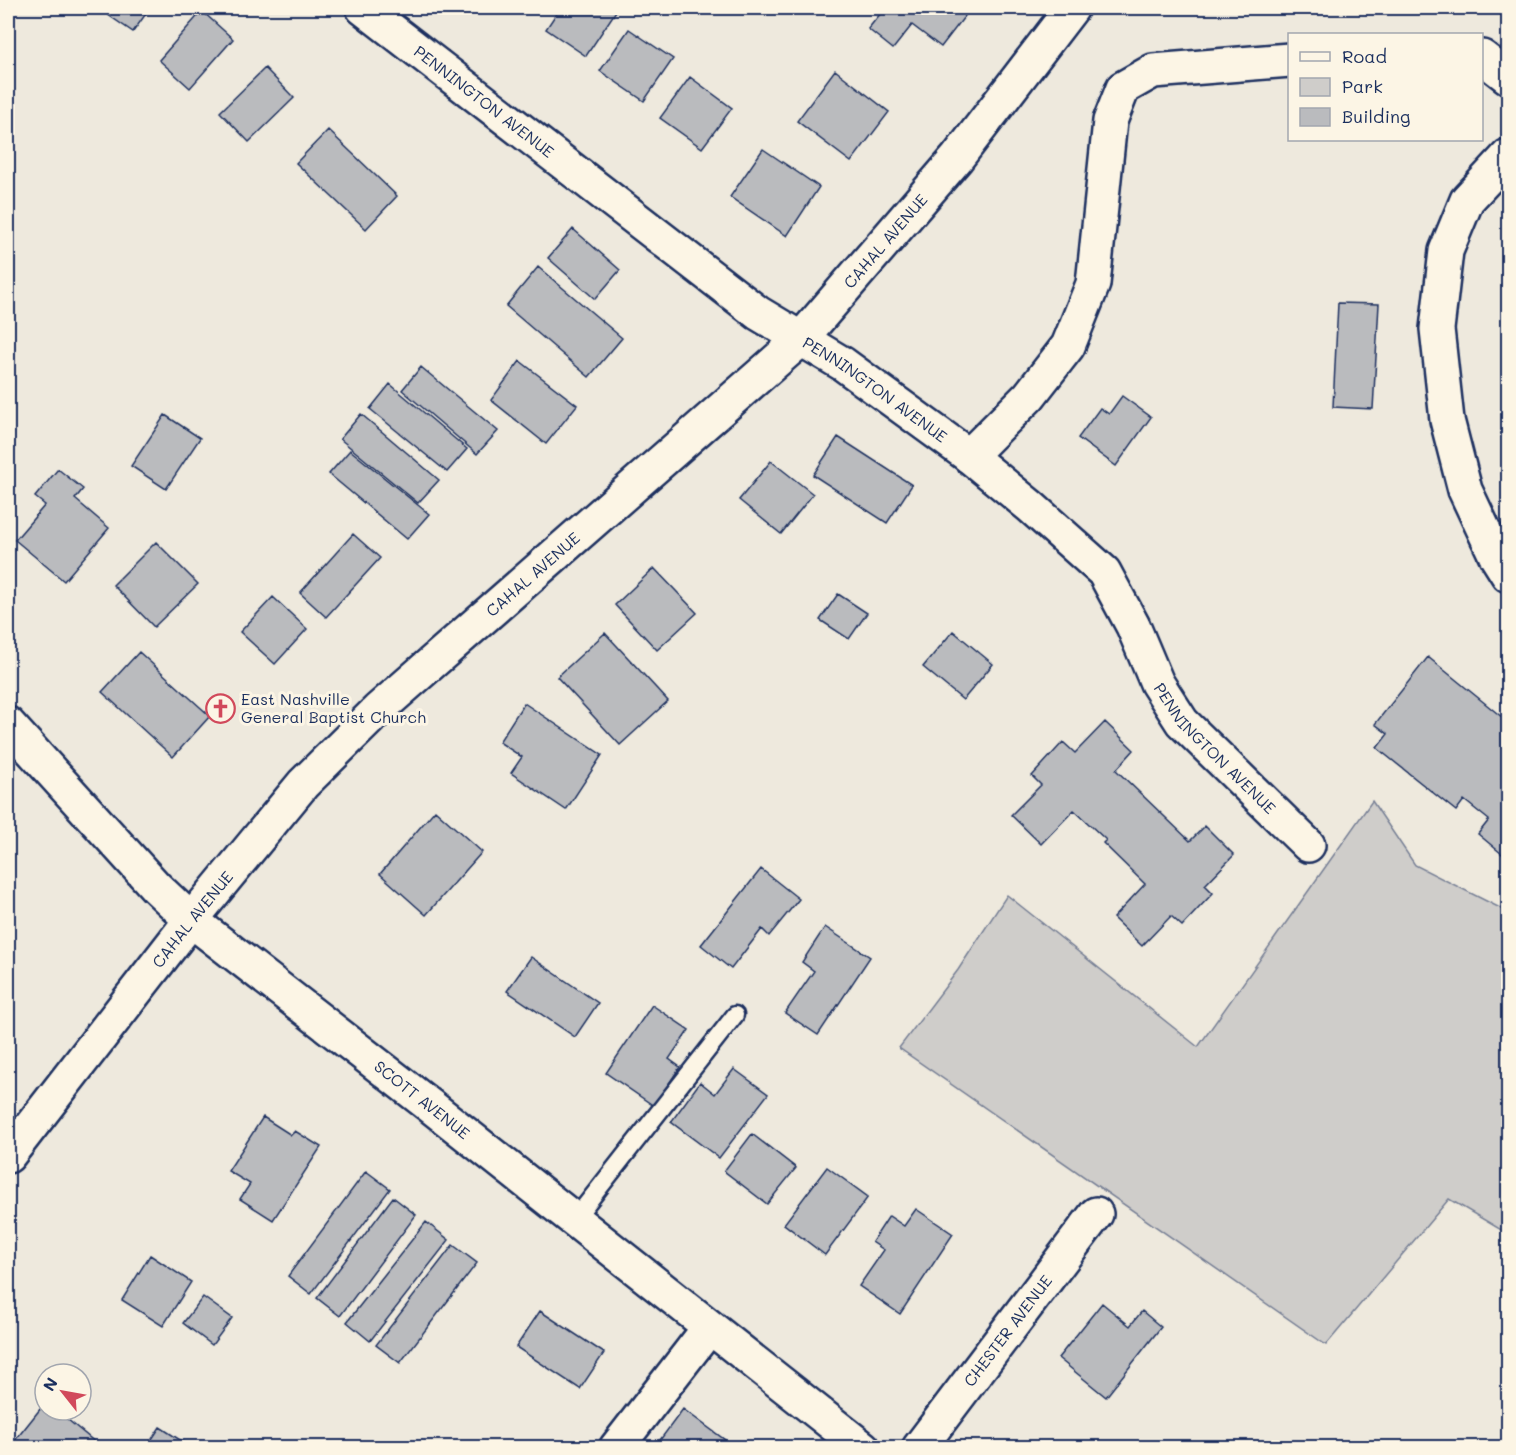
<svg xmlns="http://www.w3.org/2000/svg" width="1516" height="1455" viewBox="0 0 1516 1455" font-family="Mali,sans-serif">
	<rect width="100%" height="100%" fill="#eee9dd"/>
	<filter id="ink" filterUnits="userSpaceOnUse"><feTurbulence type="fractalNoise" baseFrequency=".0167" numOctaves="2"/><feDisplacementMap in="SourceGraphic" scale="12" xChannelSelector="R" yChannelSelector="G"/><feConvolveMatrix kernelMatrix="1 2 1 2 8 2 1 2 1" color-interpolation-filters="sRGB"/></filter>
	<g filter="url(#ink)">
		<!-- green -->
		<path fill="#cfcdca" stroke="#757e94" stroke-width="1.5" d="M1372,801L1415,865L1508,912V1234L1449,1199L1326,1345L899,1048L958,970L1007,895L1198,1047Z"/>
		<!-- building -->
		<path fill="#babbbe" stroke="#1b2f5e" stroke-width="1.5" d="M98,8H150L133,32Z
			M560,8H618L586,56L546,29Z
			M885,8H971L941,47L912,25L893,49L868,29Z
			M202,11L233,39L190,88L159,60Z
			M629,29L673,59L644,101L600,71Z
			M265,68L294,98L249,142L220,112Z
			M835,70L889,112L851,162L797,121Z
			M690,77L732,108L702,148L660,118Z
			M328,130L397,196L366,229L296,163Z
			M763,149L819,187L787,236L730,197Z
			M573,229L620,270L595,299L548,258Z
			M538,267L622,338L589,377L506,306Z
			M1338,303L1379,304L1373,409L1333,407Z
			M520,361L577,405L546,444L491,400Z
			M421,367L498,431L477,454L402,390Z
			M390,384L467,449L447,472L370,409Z
			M1122,396L1151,417L1116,466L1078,438L1100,408L1109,414Z
			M361,414L439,480L418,503L340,439Z
			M165,415L200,438L166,489L131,466Z
			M838,437L912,485L887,523L813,475Z
			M350,450L429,514L407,539L329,474Z
			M771,461L813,494L781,534L739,500Z
			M58,469L83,489L75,499L109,528L64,581L15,540L45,505L35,497Z
			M353,534L380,558L326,617L300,593Z
			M156,542L198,584L154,627L113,585Z
			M654,568L697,613L657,650L615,605Z
			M838,594L867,613L849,639L820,620Z
			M273,597L307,629L275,664L240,632Z
			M953,631L993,664L963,700L923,667Z
			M605,633L668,701L620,745L557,677Z
			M139,652L210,716L173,757L102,692Z
			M1428,657L1508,722V859L1478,834L1489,820L1464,800L1456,811L1377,748L1388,734L1375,724Z
			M524,703L602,755L566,810L511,773L522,757L499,742Z
			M1105,722L1134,750L1116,770L1190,841L1205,826L1234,855L1205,885L1213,893L1182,926L1171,916L1142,946L1113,918L1145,884L1103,843L1106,840L1074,810L1041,844L1011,815L1041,785L1032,776L1063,742L1075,753Z
			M435,810L482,852L426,915L380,874Z
			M761,869L799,899L769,936L762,929L731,969L701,945Z
			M825,927L870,957L818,1035L785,1013L814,971L802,962Z
			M531,957L598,1003L575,1037L507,991Z
			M652,1005L689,1030L669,1059L680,1067L654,1106L606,1073Z
			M734,1069L768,1094L719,1158L671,1122L700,1082L715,1094Z
			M263,1117L291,1135L295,1131L321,1147L273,1220L240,1199L250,1184L228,1171Z
			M752,1134L796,1168L767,1204L724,1171Z
			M827,1167L868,1197L825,1255L784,1224Z
			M366,1171L390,1189L311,1294L288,1276Z
			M393,1197L416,1215L340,1316L317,1298Z
			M916,1209L953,1234L900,1314L859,1286L884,1250L872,1242L889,1216L904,1226Z
			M426,1222L449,1240L370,1341L347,1322Z
			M453,1245L477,1263L400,1363L376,1345Z
			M150,1255L191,1282L163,1326L122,1300Z
			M203,1297L232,1318L212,1345L183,1323Z
			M1102,1303L1130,1326L1142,1311L1161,1327L1106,1397L1058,1358Z
			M540,1311L604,1353L580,1389L516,1347Z
			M45,1403V1410H56L102,1448H9Z
			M683,1409L725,1440L719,1448H662L657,1444Z
			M160,1427L188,1445L187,1448H146Z"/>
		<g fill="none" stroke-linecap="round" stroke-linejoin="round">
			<defs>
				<path id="lane" d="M574,1220L735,1015"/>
				<g id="street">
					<path id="s1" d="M363,8L758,313L843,364L969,456L1030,506L1104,572L1133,626L1157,683L1182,722L1308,845"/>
					<path d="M1482,57L1508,77"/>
					<path d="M1508,156L1467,200L1446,251L1437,329L1447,420L1465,490L1496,556L1508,575"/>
					<path d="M969,456L1029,396L1068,346L1093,284L1110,121L1123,88L1153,71L1290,60"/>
					<path d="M616,1448L709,1328"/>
					<path id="s2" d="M919,1448L1096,1214"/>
				</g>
				<g id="secondary">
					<path id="s3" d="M8,724L156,887L191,920L433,1108L863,1448"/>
					<path id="s4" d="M8,1156L191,920L303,784L378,710L800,340L957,158L1072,8"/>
				</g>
			</defs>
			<!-- lane casing -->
			<use href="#lane" stroke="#1b2f5e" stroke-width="21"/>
			<!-- street casing -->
			<use href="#street" stroke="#1b2f5e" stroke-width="38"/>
			<!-- secondary casing -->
			<use href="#secondary" stroke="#1b2f5e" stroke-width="38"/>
			<!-- lane -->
			<use href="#lane" stroke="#fcf5e5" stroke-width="16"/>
			<!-- street -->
			<use href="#street" stroke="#fcf5e5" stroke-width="33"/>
			<!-- secondary -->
			<use href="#secondary" stroke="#fcf5e5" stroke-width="33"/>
		</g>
	</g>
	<!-- icons -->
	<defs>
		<symbol id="church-ring" viewBox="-11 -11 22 22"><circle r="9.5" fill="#fcf5e5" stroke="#d1495b" stroke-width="1.5"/><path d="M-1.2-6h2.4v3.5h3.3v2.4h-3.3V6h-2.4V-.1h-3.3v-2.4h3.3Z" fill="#d1495b"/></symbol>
	</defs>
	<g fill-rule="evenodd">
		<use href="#church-ring" x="204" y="692" width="33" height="33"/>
	</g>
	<g text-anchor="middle" stroke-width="6" stroke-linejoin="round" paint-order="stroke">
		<!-- street labels -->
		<g font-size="16" fill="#1b2f5e" stroke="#fcf5e5">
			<text dy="6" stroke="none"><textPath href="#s1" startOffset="153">PENNINGTON AVENUE</textPath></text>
			<text dy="6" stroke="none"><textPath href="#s4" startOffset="1272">CAHAL AVENUE</textPath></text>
			<text dy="6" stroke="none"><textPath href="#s1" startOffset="639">PENNINGTON AVENUE</textPath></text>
			<text dy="6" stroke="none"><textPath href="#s4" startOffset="786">CAHAL AVENUE</textPath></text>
			<text dy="6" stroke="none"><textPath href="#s1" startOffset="1143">PENNINGTON AVENUE</textPath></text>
			<text dy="6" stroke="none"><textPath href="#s4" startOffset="300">CAHAL AVENUE</textPath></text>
			<text dy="6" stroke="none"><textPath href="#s3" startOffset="561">SCOTT AVENUE</textPath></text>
			<text dy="6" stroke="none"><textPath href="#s2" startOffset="147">CHESTER AVENUE</textPath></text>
		</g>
		<!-- poi labels -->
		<g font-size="16" fill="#1b2f5e" stroke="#fcf5e5" text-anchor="start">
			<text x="241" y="705">East Nashville<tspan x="241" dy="18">General Baptist Church</tspan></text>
		</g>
	</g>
	<!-- margin -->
	<rect width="1516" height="1455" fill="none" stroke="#fcf5e5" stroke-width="30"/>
	<rect x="15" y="15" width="1486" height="1425" fill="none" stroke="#1b2f5e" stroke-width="2" filter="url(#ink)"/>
	<!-- legend -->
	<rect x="1288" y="33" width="195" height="108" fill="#fcf5e5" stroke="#a2a6af" stroke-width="1.5"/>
	<rect x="1300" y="52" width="30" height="9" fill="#fcf5e5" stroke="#a2a6af" stroke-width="1.5"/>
	<text x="1342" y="63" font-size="18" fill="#1b2f5e">Road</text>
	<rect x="1300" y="78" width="30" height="18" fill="#cfcdca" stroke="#a2a6af" stroke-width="1.5"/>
	<text x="1342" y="93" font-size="18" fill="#1b2f5e">Park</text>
	<rect x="1300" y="108" width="30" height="18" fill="#babbbe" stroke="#a2a6af" stroke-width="1.5"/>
	<text x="1342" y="123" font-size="18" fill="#1b2f5e">Building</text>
	<!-- north arrow -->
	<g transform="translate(63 1392) rotate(301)"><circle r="28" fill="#fcf5e5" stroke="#a2a6af" stroke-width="1.5"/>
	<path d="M0-4.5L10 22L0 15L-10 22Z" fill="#d1495b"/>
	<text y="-9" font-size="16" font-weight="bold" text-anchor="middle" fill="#1b2f5e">N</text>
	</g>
</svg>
